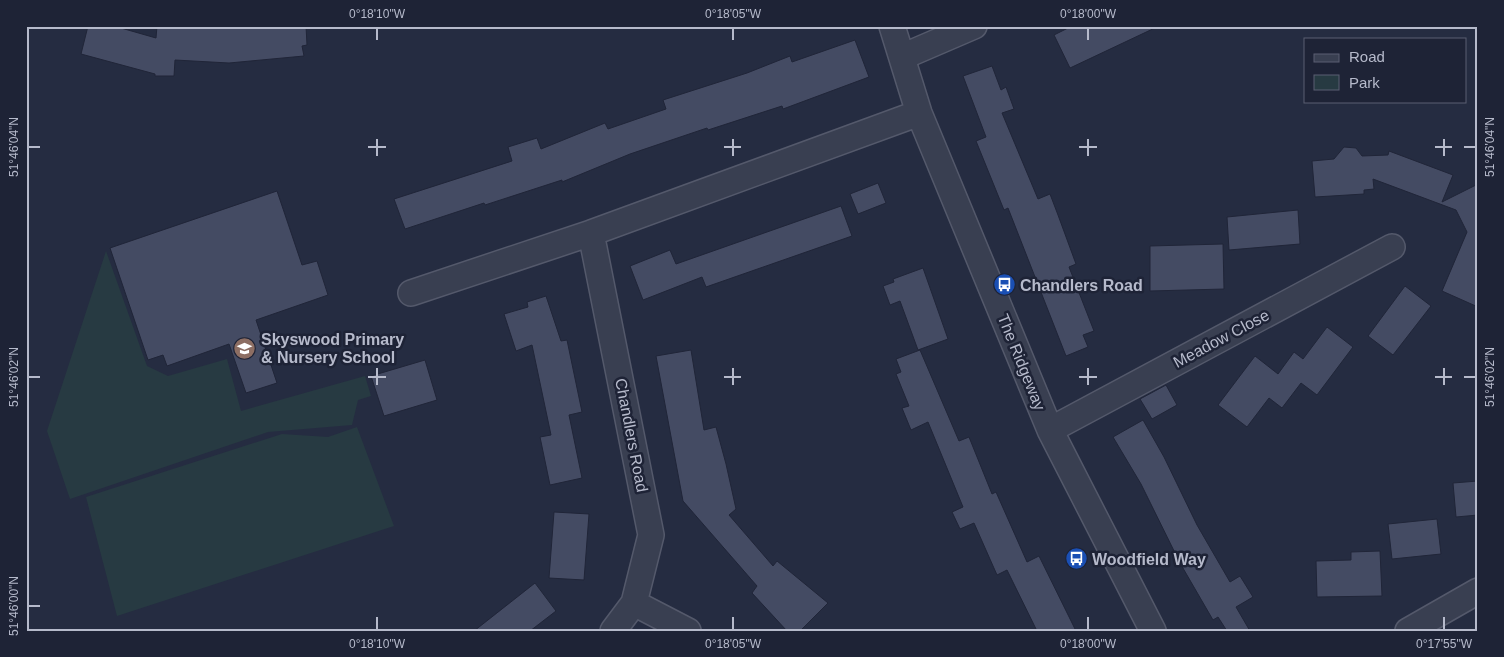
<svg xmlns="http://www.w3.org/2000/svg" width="1504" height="657" viewBox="0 0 1504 657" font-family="Helvetica,sans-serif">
	<rect width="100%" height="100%" fill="#252c41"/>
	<!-- green -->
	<path fill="#273a42" d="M106,251L147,366L168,376L227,359L241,411L365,376L371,396L358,400L352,425L268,432L70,499L47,431Z
		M357,427L394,526L117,616L86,497L282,434L328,437Z"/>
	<!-- building -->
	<path fill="#444b63" stroke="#202538" d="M88,26H114L156,38L157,26H306L307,45L302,46L304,56L229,63L175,60L174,76H155V74L81,54Z
		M1072,26H1159L1070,68L1054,35Z
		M855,40L869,77L783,109L782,106L708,130L707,128L630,154L562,182V180L485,205L484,203L405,229L394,199L512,161L508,147L537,138L541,149L605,123L608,129L666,109L663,100L747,73L790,56L792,62Z
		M992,66L1001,90L1006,87L1014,109L1002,113L1038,199L1050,194L1058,215L1076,264L1069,267L1094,331L1083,335L1088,347L1066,356L1008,208L1004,210L976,141L986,137L963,76Z
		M1344,147L1356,148L1362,156L1388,155L1389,151L1453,175L1442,202L1478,184V307L1442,291L1467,232L1456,210L1373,179L1374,189L1364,190V194L1315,197L1312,161L1334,159Z
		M878,183L886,203L858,214L850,194Z
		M277,191L302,265L317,261L328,295L256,320L277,383L246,393L229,344L167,366L163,355L148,360L110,248Z
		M841,206L852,236L706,287L702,277L643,300L630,266L670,250L676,264Z
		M1298,210L1300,244L1229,250L1227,217Z
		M1223,244L1224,289L1150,291V246Z
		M923,268L948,339L918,350L900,301L890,305L883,286L894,282L893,279Z
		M1405,286L1431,306L1393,355L1368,336Z
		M546,296L561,341L567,340L582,412L569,415L582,478L550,485L540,437L551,435L532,345L516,351L504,314L528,307L527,302Z
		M1327,327L1353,347L1317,395L1301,383L1282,408L1269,398L1247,427L1218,405L1255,356L1278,374L1294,352L1303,359Z
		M691,350L704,430L716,427L726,464L736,509L729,515L773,566L777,561L828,603L800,631H787L752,593L757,586L683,501L656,356Z
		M920,350L959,441L969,437L992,494L996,492L1027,562L1039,556L1076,631H1037L1007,570L997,575L974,523L960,529L952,512L963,507L928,422L911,430L902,408L909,406L896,374L901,372L896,359Z
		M425,360L437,400L384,416L371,376Z
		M1166,385L1177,405L1152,419L1140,399Z
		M1143,420L1164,457L1197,525L1230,582L1240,576L1253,597L1236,607L1250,631H1227L1218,617L1213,620L1180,563L1141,484L1113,437Z
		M1478,481V515L1456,517L1453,483Z
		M554,512L589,514L584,580L549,578Z
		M1437,519L1441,554L1392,559L1388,524Z
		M1380,551L1382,596L1317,597L1316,561L1351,560V552Z
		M535,583L556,611L530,631H474Z"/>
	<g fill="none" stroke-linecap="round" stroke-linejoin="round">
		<defs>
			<path id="street" d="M892,26L919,113L1050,430L1153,631
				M902,57L974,26
				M591,233L651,535L634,603L613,631
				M411,293L591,233L919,113
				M1050,430L1392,247
				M634,603L688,631
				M1408,631L1478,591"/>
		</defs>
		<!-- street casing -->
		<use href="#street" stroke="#54596b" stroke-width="28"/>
		<!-- street -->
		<use href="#street" stroke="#393f51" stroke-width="25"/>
	</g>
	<!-- ticks -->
	<path fill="none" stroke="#b6bacb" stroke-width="2" d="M377,28V40M733,28V40M1088,28V40M377,139V156M733,139V156M1088,139V156M1444,139V156M28,147H40M368,147H386M724,147H741M1079,147H1097M1435,147H1452M1464,147H1476M377,368V385M733,368V385M1088,368V385M1444,368V385M28,377H40M368,377H386M724,377H741M1079,377H1097M1435,377H1452M1464,377H1476M28,606H40M377,617V630M733,617V630M1088,617V630M1444,617V630"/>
	<!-- icons -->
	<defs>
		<symbol id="bus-disc" viewBox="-11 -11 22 22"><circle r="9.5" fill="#1a4fb4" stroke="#1e2336"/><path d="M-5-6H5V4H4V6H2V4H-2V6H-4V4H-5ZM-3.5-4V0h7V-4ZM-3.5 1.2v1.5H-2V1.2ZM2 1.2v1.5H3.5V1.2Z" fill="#fff"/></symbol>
		<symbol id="school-disc" viewBox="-11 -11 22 22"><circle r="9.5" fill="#8d6e63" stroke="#1e2336"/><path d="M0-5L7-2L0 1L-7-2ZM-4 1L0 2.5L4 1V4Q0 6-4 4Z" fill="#fff"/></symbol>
	</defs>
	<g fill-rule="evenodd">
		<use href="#bus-disc" x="992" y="272" width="25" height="25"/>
		<use href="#school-disc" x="232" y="336" width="25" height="25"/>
		<use href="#bus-disc" x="1064" y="546" width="25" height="25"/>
	</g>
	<g text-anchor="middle" stroke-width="5" stroke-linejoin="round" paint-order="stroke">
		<!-- poi labels -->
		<g font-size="16" font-weight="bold" fill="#b6bacb" stroke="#1e2336" text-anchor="start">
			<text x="1020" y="291">Chandlers Road</text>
			<text x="261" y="345">Skyswood Primary<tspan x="261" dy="18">&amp; Nursery School</tspan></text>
			<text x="1092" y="565">Woodfield Way</text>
		</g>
		<!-- street labels -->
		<g font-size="16" fill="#b6bacb" stroke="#1e2336">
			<text transform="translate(1221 338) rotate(-28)" y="6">Meadow Close</text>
			<text transform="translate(1022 362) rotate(68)" y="6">The Ridgeway</text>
			<text transform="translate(632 435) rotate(79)" y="6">Chandlers Road</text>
		</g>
	</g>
	<!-- border -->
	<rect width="1504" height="657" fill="none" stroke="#1e2336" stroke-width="55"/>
	<!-- legend -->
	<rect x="1304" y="38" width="162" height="65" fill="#1e2336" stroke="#5b5f72"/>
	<rect x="1314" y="54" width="25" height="8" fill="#393f51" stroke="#5b5f72"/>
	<text x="1349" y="62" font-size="15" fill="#b6bacb">Road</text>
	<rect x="1314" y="75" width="25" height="15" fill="#273a42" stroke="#5b5f72"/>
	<text x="1349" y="88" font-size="15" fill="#b6bacb">Park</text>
	<rect x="28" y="28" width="1448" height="602" fill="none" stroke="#b6bacb" stroke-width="2"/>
	<g font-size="12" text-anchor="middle" fill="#b6bacb">
		<text x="377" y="18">0°18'10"W</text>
		<text x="733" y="18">0°18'05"W</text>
		<text x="1088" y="18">0°18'00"W</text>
		<text transform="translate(14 147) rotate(-90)" y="4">51°46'04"N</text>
		<text transform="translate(1490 147) rotate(-90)" y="4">51°46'04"N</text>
		<text transform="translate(14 377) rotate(-90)" y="4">51°46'02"N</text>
		<text transform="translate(1490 377) rotate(-90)" y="4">51°46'02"N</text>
		<text transform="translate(14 606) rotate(-90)" y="4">51°46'00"N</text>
		<text x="377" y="648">0°18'10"W</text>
		<text x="733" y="648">0°18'05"W</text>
		<text x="1088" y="648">0°18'00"W</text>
		<text x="1444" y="648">0°17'55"W</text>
	</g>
</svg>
